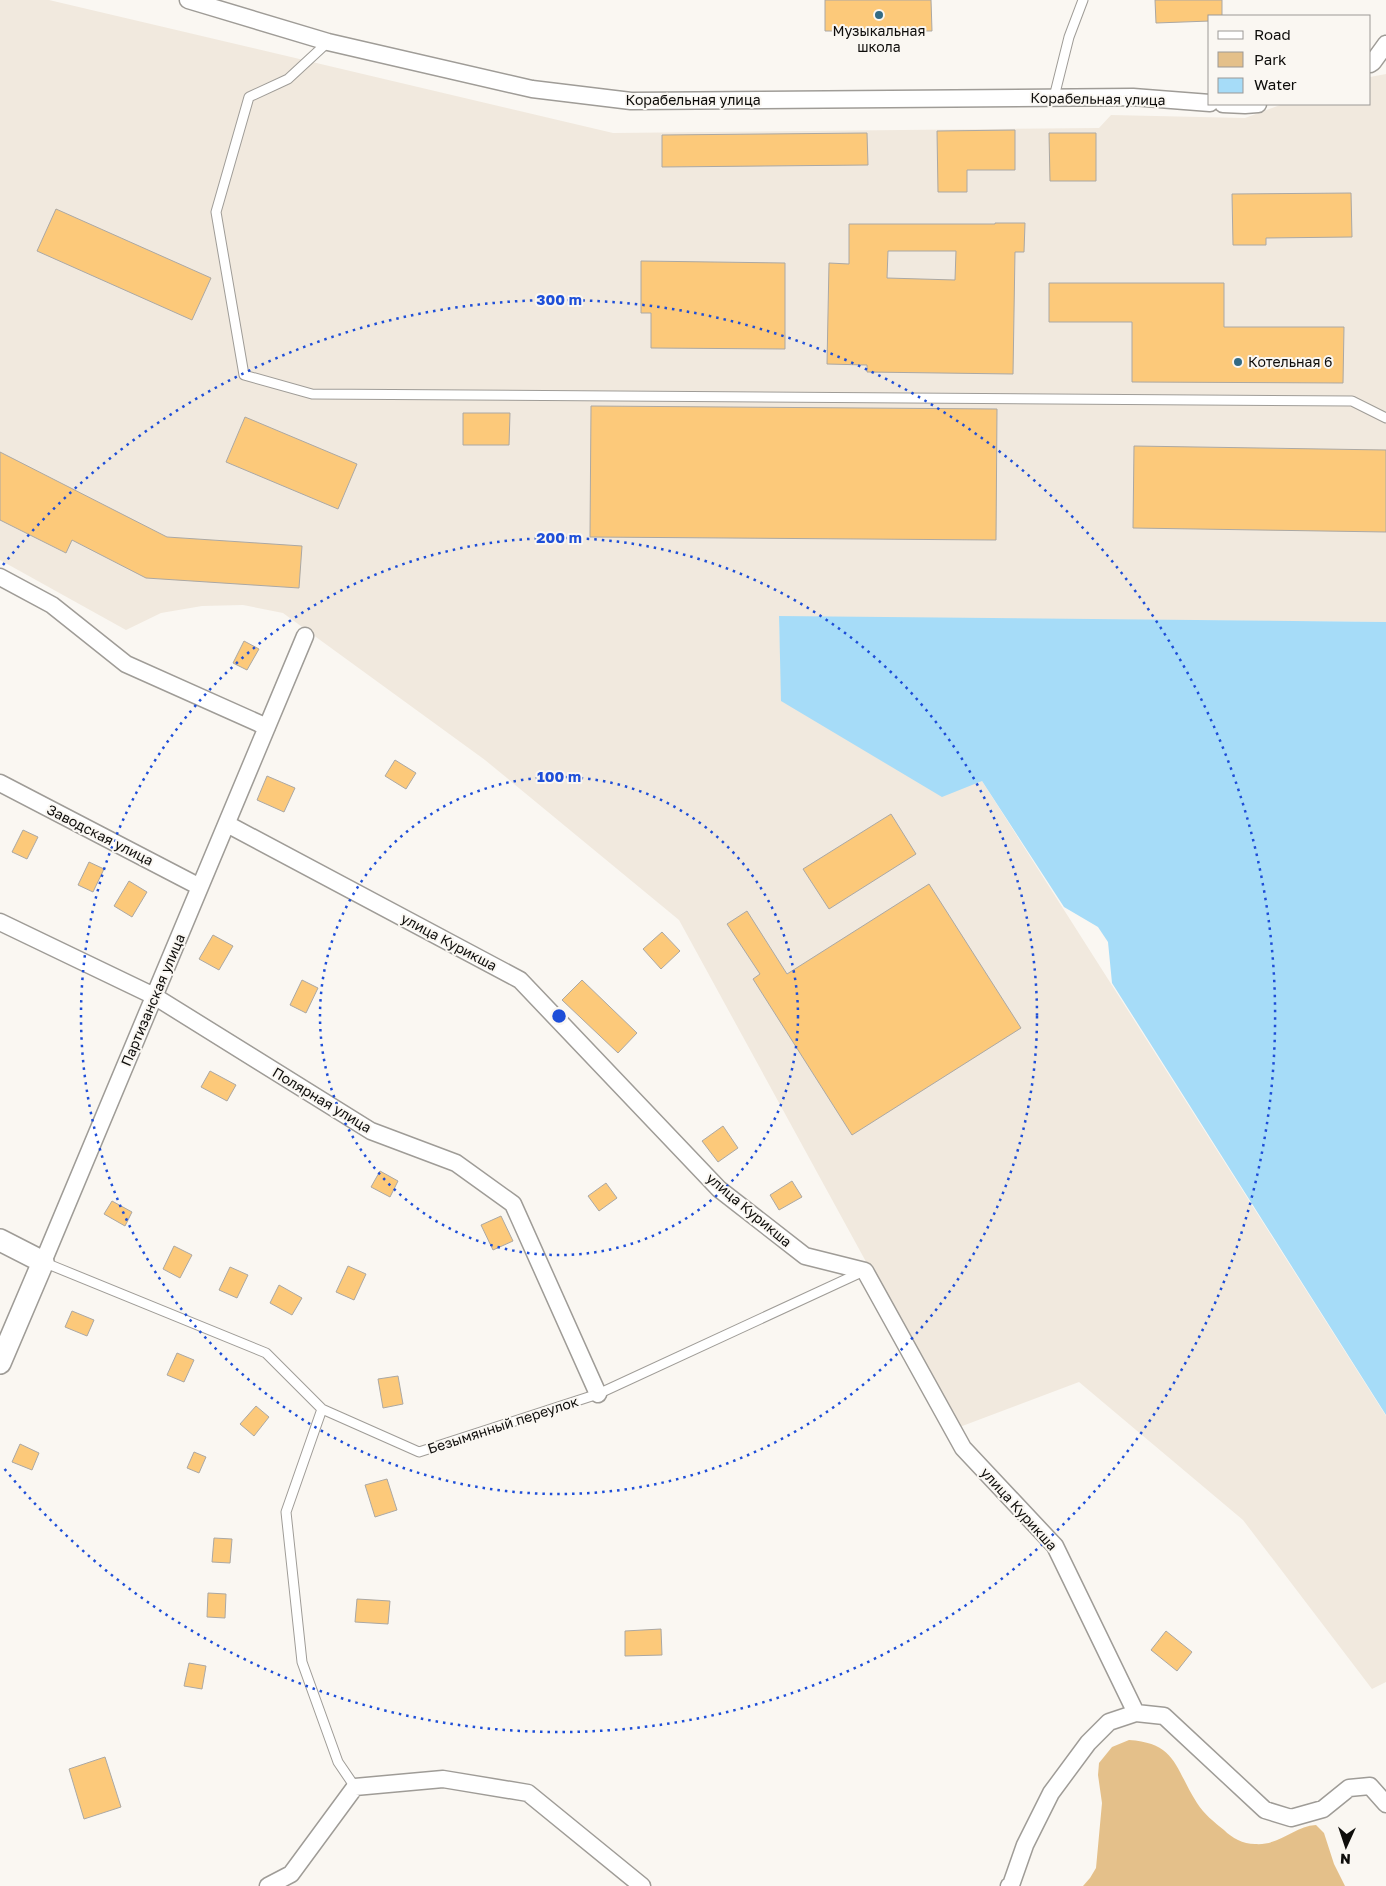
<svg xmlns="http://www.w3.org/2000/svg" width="1386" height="1886" viewBox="0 0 1386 1886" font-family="'Golos Text',sans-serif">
	<rect width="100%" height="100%" fill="#faf7f2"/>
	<!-- built -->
	<path fill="#f1e9de" d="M0,0H49L613,133L1099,128L1111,115L1245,118L1283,104H1370V77L1386,74V622L779,617L782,701L982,781L1386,1416V1682L1372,1689L1243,1520L1079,1382L957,1428L679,920L485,760L283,613L243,605L202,606L161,613L126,630L0,560Z"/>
	<!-- green -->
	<path fill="#e4c08a" d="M1129,1740C1177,1743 1175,1769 1197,1803C1204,1814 1214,1822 1224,1830C1232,1838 1243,1844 1255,1844C1280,1846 1294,1826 1316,1825L1324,1833L1334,1864L1345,1886H1083L1090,1878L1096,1868L1102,1803L1098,1775L1099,1763L1112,1747Z"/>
	<!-- water -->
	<path fill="#a6dcf8" d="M779,616L1386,622V1415L1112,983L1108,942L1098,927L1064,907L982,781L942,797L781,701Z"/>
	<!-- building -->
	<path fill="#fcc97a" stroke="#aba8a4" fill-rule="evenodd" d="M825,0H931L932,31H825Z
		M1155,0H1222V16H1210V21L1156,23Z
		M1015,130V170H967V192H938L937,131Z
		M867,133L868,165L662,167V135Z
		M1049,133H1096V181H1050Z
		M1351,193L1352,237L1266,238V245H1233L1232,194Z
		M56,209L211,278L192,320L37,251Z
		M995,223H1025L1024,252H1015L1013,374L867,372V365L827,364L829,263L849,264V224H995ZM888,251H956L955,280L887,278Z
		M641,261L785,263V349L651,348V313H641Z
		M1049,283H1224V327H1344L1343,383L1132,382V322H1049Z
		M591,406L997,409L996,540L590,537Z
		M463,413H510L509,445H463Z
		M245,417L357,464L338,509L226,462Z
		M1134,446L1386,450V532L1133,528Z
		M0,452L167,537L302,546L299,588L146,578L72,540L66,553L0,520Z
		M244,641L259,649L247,670L233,663Z
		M395,760L416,773L406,789L385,776Z
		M267,776L295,788L284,812L257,800Z
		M891,814L916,854L829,909L803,869Z
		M23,830L38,837L27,859L12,852Z
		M89,862L104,869L93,892L78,885Z
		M129,881L147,892L132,917L114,906Z
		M929,884L1021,1028L852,1135L753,979L760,974L727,924L747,911L787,974Z
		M662,932L680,951L661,969L643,949Z
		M213,935L233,946L219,970L199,959Z
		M302,980L318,988L306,1013L290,1005Z
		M582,980L637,1033L618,1053L562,1000Z
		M210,1071L236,1085L227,1101L201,1087Z
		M723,1126L738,1148L718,1162L702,1141Z
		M380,1171L398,1181L390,1197L371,1187Z
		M792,1181L802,1197L779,1210L770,1195Z
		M606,1183L617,1198L599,1211L588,1196Z
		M112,1201L132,1212L125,1226L104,1214Z
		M501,1216L513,1241L493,1250L481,1225Z
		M174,1246L192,1255L180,1278L163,1269Z
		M348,1266L366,1274L354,1300L336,1292Z
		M230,1267L248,1275L237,1298L219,1290Z
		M279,1285L302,1298L292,1315L270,1303Z
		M72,1311L94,1320L87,1336L65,1327Z
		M177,1353L194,1360L184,1382L167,1375Z
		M398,1376L403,1404L383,1408L378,1379Z
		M256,1406L269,1417L254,1436L240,1424Z
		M20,1444L39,1453L32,1470L12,1462Z
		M194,1452L206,1457L199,1473L187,1468Z
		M387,1479L397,1510L375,1517L365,1485Z
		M214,1538L232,1539L230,1563L212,1562Z
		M208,1593L226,1594L225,1618L207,1617Z
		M357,1599L390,1601L388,1624L355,1622Z
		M661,1629L662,1655L625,1656V1631Z
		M1166,1631L1192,1652L1177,1671L1151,1650Z
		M189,1663L206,1666L202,1689L184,1686Z
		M105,1757L121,1807L84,1819L69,1769Z"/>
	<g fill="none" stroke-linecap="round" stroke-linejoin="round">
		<defs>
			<path id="service" d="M328,42L288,79L249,97L216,212L244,375L312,394L1352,401L1386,418
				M1054,97L1069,37L1083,0
				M43,1262L266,1353L322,1409L419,1452L598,1394L864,1271
				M322,1409L286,1512L302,1662L338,1762L355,1787"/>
			<path id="minor" d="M188,0L328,42L532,89L631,101L1133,97L1210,103
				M1370,64L1373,62L1386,44
				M1223,104L1245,105L1258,104
				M0,577L52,605L126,664L267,727
				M0,783L200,887
				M227,824L520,980L719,1189L805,1256L865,1271L963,1448L1055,1546L1136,1713
				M0,922L154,996L371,1131L456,1163L513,1204L598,1394
				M43,1262L305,636
				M268,1886L291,1874L355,1787L443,1779L528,1793L642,1886
				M1009,1886L1011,1885L1025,1845L1051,1793L1088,1743L1109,1722L1136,1713L1164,1716L1265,1810L1291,1818L1323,1809L1349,1788L1370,1786L1386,1804"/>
			<path id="tertiary" d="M0,1240L43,1262L0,1363"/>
		</defs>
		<!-- service casing -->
		<use href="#service" stroke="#9f9c97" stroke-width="11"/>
		<!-- minor casing -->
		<use href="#minor" stroke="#9f9c97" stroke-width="19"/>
		<!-- tertiary casing -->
		<use href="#tertiary" stroke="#9f9c97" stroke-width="24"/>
		<!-- service -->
		<use href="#service" stroke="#fff" stroke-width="9"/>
		<!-- minor -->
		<use href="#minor" stroke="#fff" stroke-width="16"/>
		<!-- tertiary -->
		<use href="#tertiary" stroke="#fff" stroke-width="21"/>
	</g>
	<!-- distance rings -->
	<g fill="none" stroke="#1d4ed8" stroke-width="2.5" stroke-dasharray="2.5 5">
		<circle cx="559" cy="1016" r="239"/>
		<circle cx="559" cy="1016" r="478"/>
		<path d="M3 565A716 716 0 1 1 3 1467"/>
	</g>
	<!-- markers -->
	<g fill="#326a84" stroke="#faf7f2" stroke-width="2">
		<circle cx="879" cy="15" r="5"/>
		<circle cx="1238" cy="362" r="5"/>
	</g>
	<g text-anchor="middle" stroke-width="4" stroke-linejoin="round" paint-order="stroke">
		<!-- poi labels -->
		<g font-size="14" fill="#0e0d0b" stroke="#faf7f2">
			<text x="879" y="36">Музыкальная<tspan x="879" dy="16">школа</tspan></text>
			<text x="1248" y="367" text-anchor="start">Котельная 6</text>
		</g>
		<!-- street labels -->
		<g font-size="14" fill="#0e0d0b" stroke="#faf7f2">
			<text transform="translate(1098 99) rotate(1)" y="5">Корабельная улица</text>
			<text x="693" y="105">Корабельная улица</text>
			<text transform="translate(100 835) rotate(27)" y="5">Заводская улица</text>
			<text transform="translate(449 942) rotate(28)" y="5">улица Курикша</text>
			<text transform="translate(153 1000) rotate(-67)" y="5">Партизанская улица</text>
			<text transform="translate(322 1100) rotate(31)" y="5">Полярная улица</text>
			<text transform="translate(749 1210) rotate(40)" y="5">улица Курикша</text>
			<text transform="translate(503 1425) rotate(-18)" y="5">Безымянный переулок</text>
			<text transform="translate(1019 1509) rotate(48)" y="5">улица Курикша</text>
		</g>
	</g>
	<circle cx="559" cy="1016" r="8" fill="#1d4ed8" stroke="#faf7f2" stroke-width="2.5"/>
	<g font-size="15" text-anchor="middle" font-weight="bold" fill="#1d4ed8" stroke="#faf7f2" stroke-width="4" stroke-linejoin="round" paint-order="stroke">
		<text x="559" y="305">300 m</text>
		<text x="559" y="543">200 m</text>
		<text x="559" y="782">100 m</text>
	</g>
	<!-- legend -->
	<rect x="1208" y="15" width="162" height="90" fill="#faf7f2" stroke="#9c9996"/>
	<rect x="1218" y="31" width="25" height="8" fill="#ffffff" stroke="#9c9996"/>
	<text x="1254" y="40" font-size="15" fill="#0e0d0b">Road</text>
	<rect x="1218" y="52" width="25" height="15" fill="#e4c08a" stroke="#9c9996"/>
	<text x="1254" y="65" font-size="15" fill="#0e0d0b">Park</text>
	<rect x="1218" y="78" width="25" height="15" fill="#a6dcf8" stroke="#9c9996"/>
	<text x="1254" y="90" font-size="15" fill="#0e0d0b">Water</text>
	<!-- north arrow -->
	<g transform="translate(1346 1846) rotate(183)" stroke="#faf7f2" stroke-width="4" paint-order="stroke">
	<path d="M0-4L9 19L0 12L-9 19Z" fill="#0e0d0b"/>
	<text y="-8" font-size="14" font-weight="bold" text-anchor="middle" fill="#0e0d0b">N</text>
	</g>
</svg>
